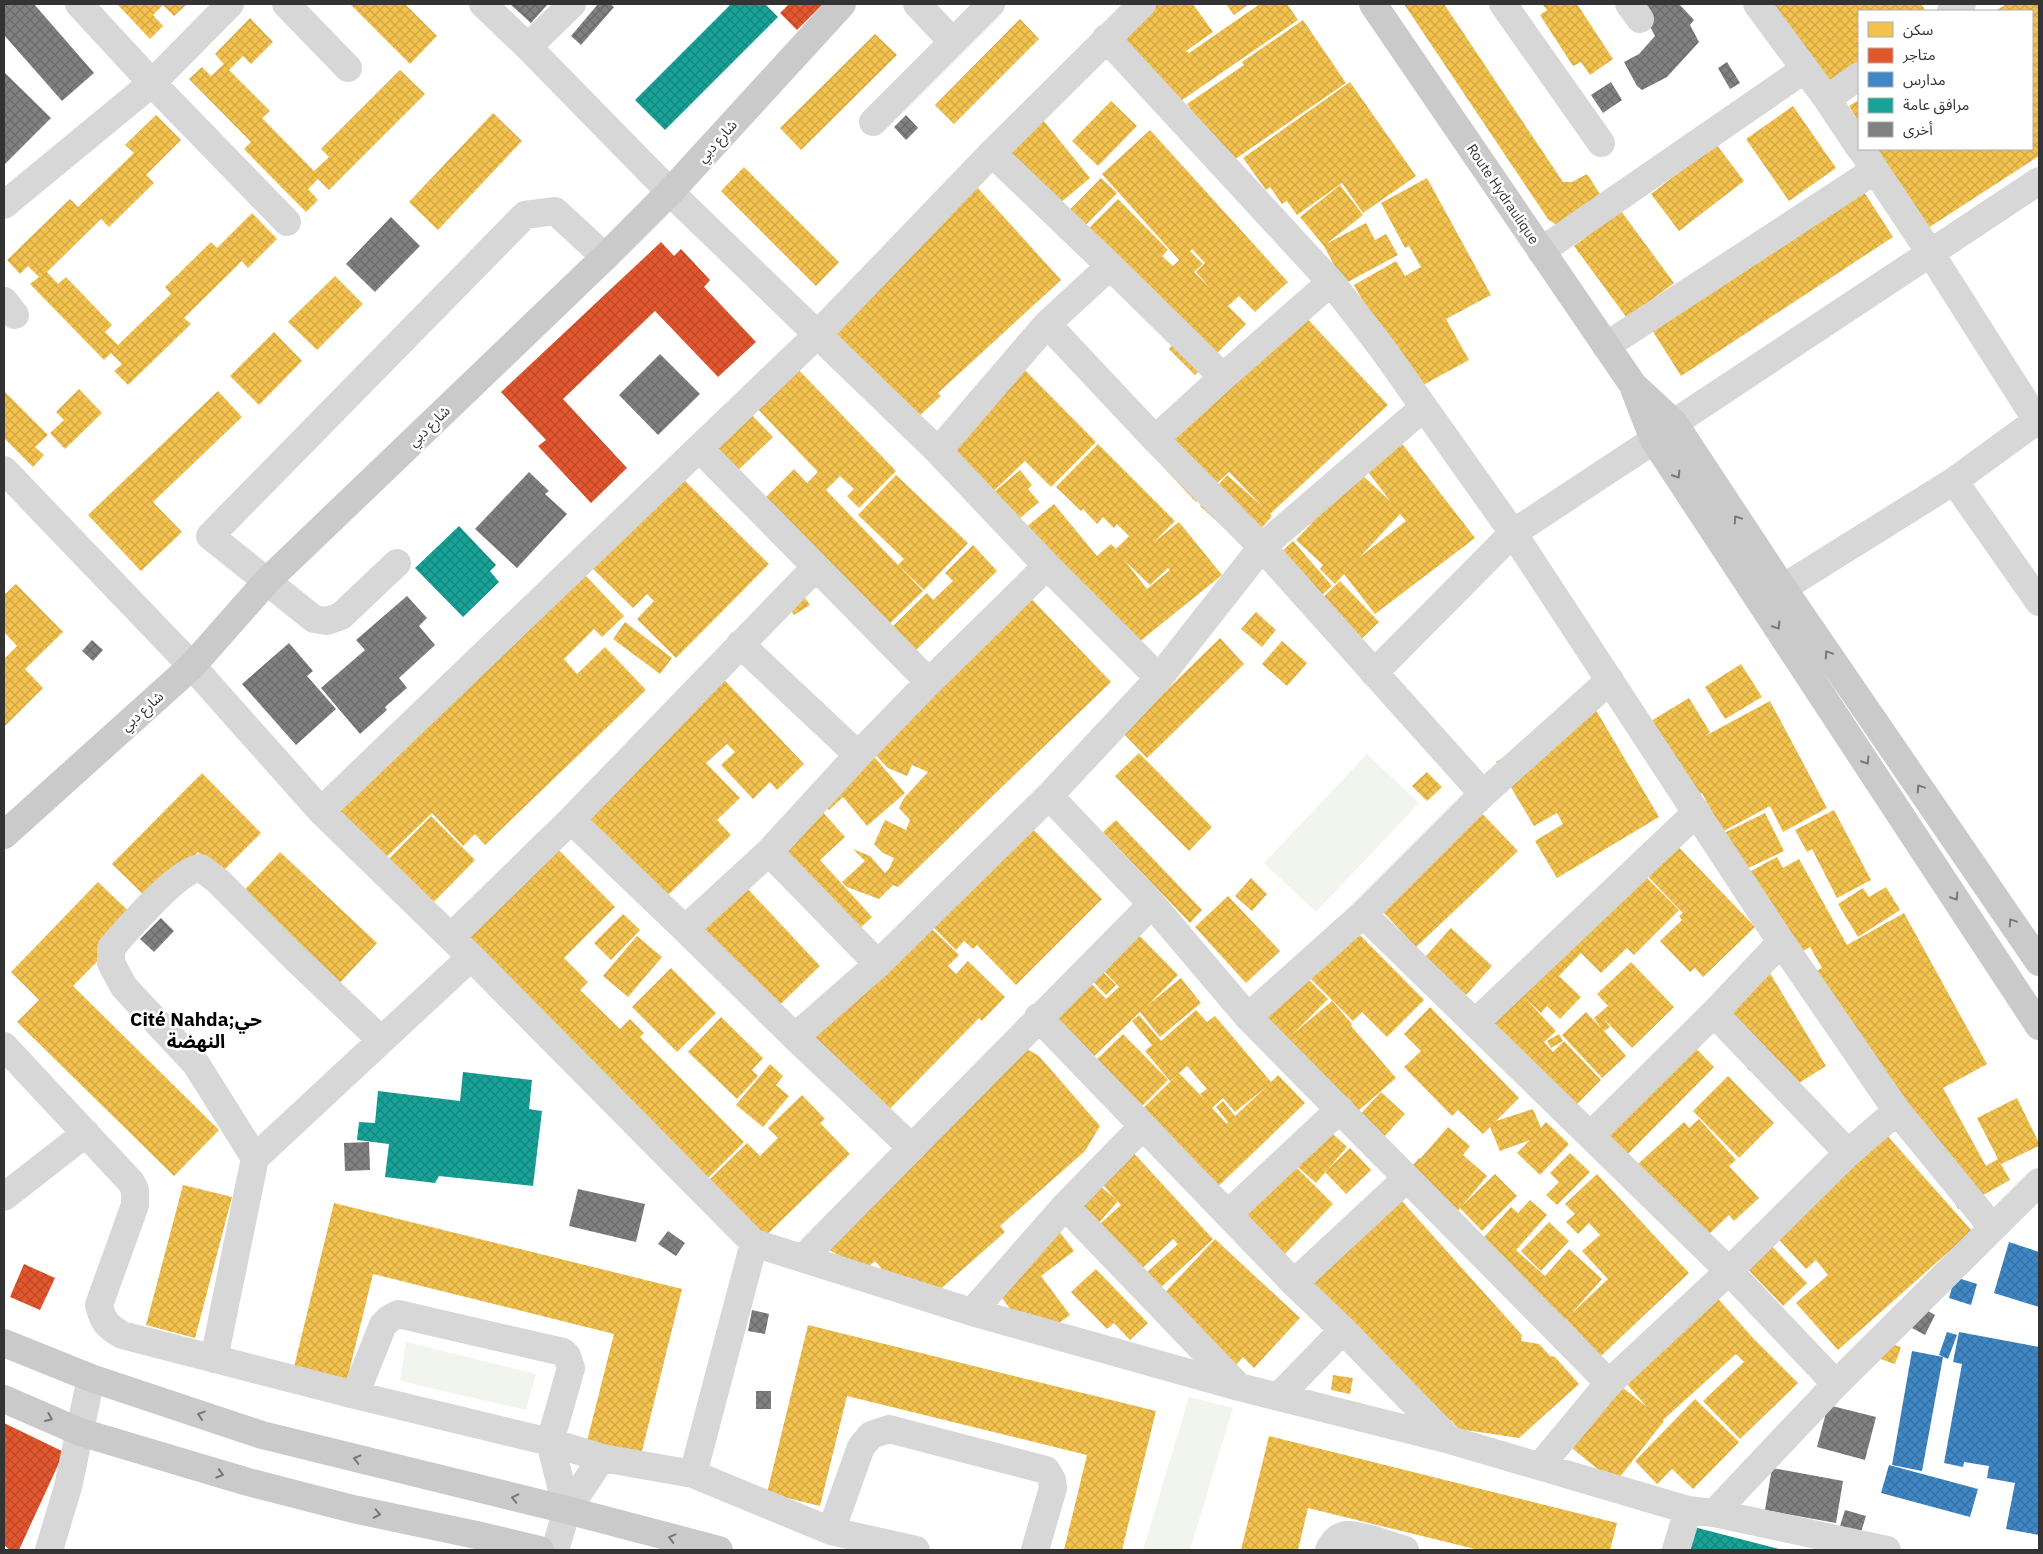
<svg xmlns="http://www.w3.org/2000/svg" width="2043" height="1554" viewBox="0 0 2043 1554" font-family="'IBM Plex Sans','Noto Sans Arabic',sans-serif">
	<defs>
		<pattern id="homes-cross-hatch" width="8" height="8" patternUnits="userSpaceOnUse" patternTransform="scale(1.25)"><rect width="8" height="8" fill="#f2c14e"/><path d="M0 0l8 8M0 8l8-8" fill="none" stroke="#d0a645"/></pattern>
		<pattern id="shops-cross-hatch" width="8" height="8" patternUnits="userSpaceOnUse" patternTransform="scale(1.25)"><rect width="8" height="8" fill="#e4572e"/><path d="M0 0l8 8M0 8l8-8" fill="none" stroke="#b94928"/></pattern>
		<pattern id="schools-cross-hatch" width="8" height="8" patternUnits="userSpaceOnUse" patternTransform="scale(1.25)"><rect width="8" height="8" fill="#3f88c5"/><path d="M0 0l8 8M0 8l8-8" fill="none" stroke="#3570a1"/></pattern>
		<pattern id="public-cross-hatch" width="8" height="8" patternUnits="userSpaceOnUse" patternTransform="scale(1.25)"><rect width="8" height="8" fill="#17a398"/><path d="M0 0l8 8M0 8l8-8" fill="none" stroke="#15857d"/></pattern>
		<pattern id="building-cross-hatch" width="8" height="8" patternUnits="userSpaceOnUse" patternTransform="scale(1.25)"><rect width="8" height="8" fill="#818181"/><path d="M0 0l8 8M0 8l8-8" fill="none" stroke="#6a6a6a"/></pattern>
	</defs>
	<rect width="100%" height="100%" fill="#fff"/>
	<!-- pitch -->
	<path fill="#f1f5ed" d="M1367,754L1419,803L1316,912L1264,863Z
		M406,1342L536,1374L526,1410L400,1381Z
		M1189,1397L1233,1408L1190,1550H1143Z"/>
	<!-- homes -->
	<path fill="url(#homes-cross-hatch)" fill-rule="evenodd" d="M117,4H187L174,16L163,5L153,15L163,26L150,39Z
		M350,4H405L437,36L410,64Z
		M1137,4H1193L1213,32L1186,51L1189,53L1260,4H1287L1298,20L1175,105L1109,23Z
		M1226,4H1249L1234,15Z
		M1404,4H1444L1563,182H1572L1587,174L1605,202L1563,225L1555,224L1548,219Z
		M1542,4H1577L1613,59L1590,75L1581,62L1573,66L1540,15L1547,10Z
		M1758,4H1921L1926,11H1859V65L1818,93Z
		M2007,4H2039V156L1928,228L1877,149H2032V11H1995Z
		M250,18L273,42L251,64L243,56L229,70L270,111L262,118L314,171L329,157L321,149L400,70L425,94L329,190L318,179L308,189L318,200L306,212L244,149L251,142L189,79L202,67L211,76L224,64L215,54Z
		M1020,19L1039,39L954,124L935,105Z
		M1303,20L1346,83L1228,164L1187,104L1244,65L1242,62Z
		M875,34L897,55L801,150L780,128Z
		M1350,82L1416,176L1363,213L1342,183L1297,215L1287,201L1282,204L1270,187L1266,190L1243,158Z
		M1859,100V122L1849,106Z
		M1111,101L1137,126L1098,166L1072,141Z
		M1793,106L1836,168L1789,201L1746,139Z
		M493,113L522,141L438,230L409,202Z
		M156,115L181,140L146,175L154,183L109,227L101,219L47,272L58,284L66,277L112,325L105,332L118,345L171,294L165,287L211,242L217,248L252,213L277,239L248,268L242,261L184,318L191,324L128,385L114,371L122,364L111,353L104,360L30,284L39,277L28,266L20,274L7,260L70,199L78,207L134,153L125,145Z
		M1043,120L1090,178L1041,219L994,161Z
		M1150,130L1288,282L1255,312L1239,296L1228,306L1246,324L1195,375L1169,349L1173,344L1073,244L1118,199L1168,250L1162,256L1173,266L1179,260L1102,174ZM1192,249L1205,263L1196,272L1210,288L1194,272L1203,264L1190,251Z
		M1716,144L1744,181L1679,231L1651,194Z
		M744,167L839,262L816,286L721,191Z
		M1101,178L1117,193L1072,239L1057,223Z
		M1427,178L1491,295L1446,319L1469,360L1412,391L1354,285L1396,261L1405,276L1421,267L1409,246L1405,248L1381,203Z
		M974,184L1061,280L938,393L941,396L905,429L817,332Z
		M1340,185L1363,215L1326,244L1366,223L1375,240L1386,234L1398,255L1344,284L1324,246L1300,217Z
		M1864,192L1893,237L1681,376L1652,330Z
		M1621,211L1674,283L1627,318L1574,246Z
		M335,276L363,304L317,350L288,322Z
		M1301,312L1388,405L1270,514L1272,516L1245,547L1200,506L1227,475L1262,506L1229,472L1196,502L1151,454Z
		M274,332L302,361L259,405L230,376Z
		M1017,362L1096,442L1051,487L1025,461L981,503L1020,470L1032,485L1028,489L1039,502L1007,529L925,452Z
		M792,363L896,471L859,508L847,496L854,489L840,476L826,490L923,591L877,636L754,509L794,469L807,483L818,472L752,403Z
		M79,389L102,413L65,449L50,433L64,420L56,412Z
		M4,391L48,435L35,447L44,455L33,467L4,438Z
		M218,391L242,417L153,502L182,532L141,571L88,515Z
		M746,409L773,437L730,478L704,450Z
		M1400,441L1475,538L1375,614L1344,574L1335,584L1320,569L1323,565L1296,540L1359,472L1391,502L1365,468ZM1400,514L1406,521L1360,557Z
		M1098,444L1175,521L1154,542L1179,522L1222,575L1123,655L1018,534L1054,504L1097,556L1111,544L1116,549L1129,536L1117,524L1114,528L1103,517L1097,524L1083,509L1081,511L1056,487ZM1125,561L1150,585L1168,568L1170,570L1147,589Z
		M679,475L769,564L676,658L637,619L654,601L647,594L633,608L590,566Z
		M896,475L968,543L924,590L898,565L904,559L858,515Z
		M1293,541L1332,586L1307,608L1268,564Z
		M973,545L997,571L914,652L891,628L927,593L933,600L953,581L945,573Z
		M583,573L624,616L602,637L594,629L564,659L577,674L605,647L646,690L485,845L475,834L463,846L432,813L378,865L332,815Z
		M1340,581L1379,622L1351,649L1312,608Z
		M16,584L63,632L25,669L43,688L4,727V659L17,646L4,632V595Z
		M1021,588L1111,682L898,887L893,885L879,899L847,887L842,882L865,861L853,849L870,856L885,873L889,869L894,858L883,853L874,844L885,820L906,830L910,820L899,808L904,798L928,772L912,765L907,776L888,768L870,749Z
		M799,589L810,605L794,615L784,599Z
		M1256,612L1276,630L1262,647L1241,629Z
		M625,622L672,658L660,674L613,639Z
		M1220,638L1244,664L1147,758L1123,733Z
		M1282,641L1307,663L1287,686L1262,664Z
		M1741,664L1762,697L1725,719L1705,687Z
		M712,667L804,764L777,790L770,782L753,799L721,765L735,752L727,744L706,763L740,798L717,820L731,835L651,911L559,814Z
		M1689,698L1710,732L1705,736L1770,701L1827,808L1783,832L1770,806L1722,832L1702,793L1690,799L1646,724Z
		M1593,705L1659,817L1557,878L1535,841L1563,824L1557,813L1534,826L1496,762Z
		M866,747L905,793L867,826L843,797L829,810L813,791Z
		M1139,753L1212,827L1189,851L1115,776Z
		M1427,772L1442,787L1427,801L1412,786Z
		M202,773L261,833L220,874L198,852L150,901L112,864Z
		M811,799L845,837L820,860L872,917L844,943L757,848Z
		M1473,804L1518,851L1416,947L1372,900Z
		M1834,810L1871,880L1837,898L1812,849L1807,852L1795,830Z
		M1016,812L1102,899L1016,985L977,945L973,949L964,941L956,950L930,924Z
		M1765,813L1784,851L1740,872L1722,834Z
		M431,816L475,860L428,908L384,864Z
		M1116,820L1202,910L1190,923L1103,832Z
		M540,831L615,907L564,958L588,982L580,990L620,1029L630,1019L644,1033L640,1037L744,1142L697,1189L442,929Z
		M1667,835L1755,927L1703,977L1695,968L1690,972L1660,941L1682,920L1679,916L1683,913L1636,864Z
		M280,852L377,943L336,987L239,896Z
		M1777,857L1783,868L1799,859L1847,945L1904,913L1987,1064L1943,1088L1986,1166L1998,1159L1977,1118L2017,1098L2039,1143V1146L2001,1164L2010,1180L1958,1209L1909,1119L1806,977L1822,968L1810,947L1795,956L1749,872Z
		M1635,866L1679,910L1634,955L1627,948L1601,973L1581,953L1559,976L1581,997L1560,1019L1547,1006L1541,1013L1526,999L1556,1031L1544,1042L1553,1052L1564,1041L1601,1080L1573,1108L1481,1014Z
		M733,873L820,966L762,1022L674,928Z
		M1251,878L1267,894L1252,911L1235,896Z
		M98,882L138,920L73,986L219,1130L174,1176L17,1022L39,1000L11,972Z
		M1886,887L1900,910L1858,937L1838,904L1863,888L1869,897Z
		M1228,896L1280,951L1246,983L1195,927Z
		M623,914L640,930L611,960L594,943Z
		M926,923L959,955L948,966L956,974L968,961L1005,997L982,1021L979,1018L872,1127L796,1032Z
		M1128,924L1178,975L1149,1004L1181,978L1201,1003L1160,1037L1140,1012L1086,1064L1040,1015L1082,974L1106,999L1119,987L1093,959Z
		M1350,925L1424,1000L1387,1037L1362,1012L1353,1021L1304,972Z
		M1451,928L1492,966L1466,995L1425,957Z
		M637,936L662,957L628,997L603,976Z
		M1092,961L1116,985L1106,995L1083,971Z
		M1631,962L1674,1007L1632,1048L1604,1019L1610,1027L1604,1031L1626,1056L1602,1078L1562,1035L1586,1012L1601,1028L1594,1018L1608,1006L1597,994Z
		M671,968L716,1013L677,1052L632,1007Z
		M1768,970L1826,1066L1780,1095L1761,1064L1749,1071L1709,1005Z
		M1302,973L1328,999L1292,1035L1332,1001L1352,1024L1351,1026L1396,1078L1351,1117L1256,1018Z
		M1430,1007L1519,1098L1496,1121L1533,1109L1541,1128L1546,1122L1569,1144L1540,1175L1517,1153L1530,1140L1500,1151L1490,1127L1483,1134L1458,1110L1452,1116L1404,1067L1421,1051L1404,1034Z
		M1196,1010L1207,1022L1215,1016L1271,1082L1278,1075L1305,1103L1207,1197L1133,1118L1179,1073L1207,1102L1200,1094L1207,1089L1187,1066L1170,1081L1145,1051L1152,1045L1132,1021L1139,1015L1161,1041ZM1266,1087L1235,1116L1223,1101L1216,1107L1228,1122L1227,1124L1212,1108L1223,1098L1235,1112Z
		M721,1017L763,1058L752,1070L758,1076L737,1099L688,1052Z
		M1123,1034L1168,1080L1132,1116L1086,1070Z
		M1559,1034L1563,1041L1551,1048L1547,1041Z
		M1684,1036L1714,1067L1625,1157L1595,1127Z
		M1025,1048L1039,1056L1100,1126L1085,1151L1000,1226L1005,1232L937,1292L917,1280L908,1287L886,1274L875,1261L865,1270L824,1247Z
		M770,1064L783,1076L776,1085L789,1096L763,1127L736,1105Z
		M1728,1076L1774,1123L1739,1158L1693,1111Z
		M1381,1092L1405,1114L1378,1143L1354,1121Z
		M802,1095L825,1119L820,1123L850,1154L751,1250L702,1187L747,1143L760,1156L778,1138L768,1128Z
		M1699,1119L1736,1160L1729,1166L1759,1198L1734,1221L1729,1215L1706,1237L1638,1164L1684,1122L1689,1128Z
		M1322,1124L1347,1147L1316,1183L1290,1160Z
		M1448,1127L1470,1146L1463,1155L1487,1176L1462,1206L1495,1174L1517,1196L1482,1231L1460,1208L1455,1214L1405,1174L1419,1158L1420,1159Z
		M1884,1132L1972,1231L1838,1350L1796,1303L1828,1275L1816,1260L1806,1269L1772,1232Z
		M1129,1148L1213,1239L1157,1291L1143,1276L1178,1244L1173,1239L1133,1277L1091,1232L1121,1205L1097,1178Z
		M1350,1148L1371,1170L1346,1194L1325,1172Z
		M1570,1153L1590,1172L1557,1205L1546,1195L1559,1182L1550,1173Z
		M1287,1158L1333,1204L1278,1261L1231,1216Z
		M1597,1174L1689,1273L1601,1356L1566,1319L1564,1322L1478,1244L1511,1207L1518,1213L1530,1200L1547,1215L1516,1250L1545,1276L1569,1249L1602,1279L1571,1314L1608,1279L1582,1251L1600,1235L1589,1223L1578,1234L1566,1222L1575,1214L1565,1204Z
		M1092,1179L1118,1201L1090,1233L1064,1211Z
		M183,1185L232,1197L195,1338L146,1325Z
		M1391,1189L1522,1335L1521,1341L1539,1344L1550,1356L1555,1357L1579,1384L1519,1438L1459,1429L1451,1420L1438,1432L1306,1285Z
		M334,1203L682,1289L641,1455L587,1441L614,1334L373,1274L346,1384L293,1371Z
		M1549,1222L1569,1241L1541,1271L1521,1251Z
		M1056,1227L1074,1251L1041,1276L1070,1315L1034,1341L987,1278Z
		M1764,1238L1807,1283L1783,1306L1740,1261Z
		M1215,1239L1300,1318L1254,1368L1243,1357L1229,1372L1155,1303Z
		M1096,1269L1148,1323L1130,1340L1114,1323L1107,1329L1071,1292Z
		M1712,1292L1753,1338L1798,1383L1740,1439L1703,1401L1744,1362L1736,1354L1663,1420L1664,1421L1615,1483L1562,1440L1612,1379L1647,1407L1619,1375Z
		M808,1325L1156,1411L1122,1550H1064L1087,1455L847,1396L820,1506L767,1493Z
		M1882,1341L1901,1347L1895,1364L1877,1358Z
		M1333,1375L1353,1378L1350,1394L1331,1390Z
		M1695,1399L1739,1442L1693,1489L1672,1469L1657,1484L1635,1461Z
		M1269,1436L1617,1523L1610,1550H1479L1308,1508L1298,1550H1241Z"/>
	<!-- shops -->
	<path fill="url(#shops-cross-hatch)" d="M789,4H823L797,30L780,13Z
		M661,242L674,256L681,249L710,280L704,287L756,342L718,377L655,311L563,399L627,468L591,503L538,446L546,440L501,392Z
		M24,1264L55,1278L40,1310L10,1297Z
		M4,1423L64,1452L19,1550H10L4,1545Z"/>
	<!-- schools -->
	<path fill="url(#schools-cross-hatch)" d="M2009,1242L2039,1252V1307L1994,1293Z
		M1955,1277L1977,1284L1971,1305L1949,1298Z
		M1947,1332L1957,1335L1948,1359L1939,1355Z
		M1959,1332L2039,1347V1535L2006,1529L2015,1483L1987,1478L1989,1466L1964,1462L1963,1467L1944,1463L1962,1364L1953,1362Z
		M1912,1351L1943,1357L1922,1471L1892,1465Z
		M1889,1465L1978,1489L1970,1517L1881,1493Z"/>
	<!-- public -->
	<path fill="url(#public-cross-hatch)" d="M731,4H765L778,17L665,130L635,100Z
		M459,526L496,565L490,571L499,582L463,617L415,568Z
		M463,1072L532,1080L529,1109L542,1111L533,1186L439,1176L435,1183L385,1177L389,1144L357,1140L359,1122L375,1123L378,1091L460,1101Z
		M1690,1526L1783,1550H1684Z"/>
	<!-- building -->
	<path fill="url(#building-cross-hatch)" d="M4,4H34L94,73L62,101L4,35Z
		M510,4H548L531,23Z
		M598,4H610L614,7L581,45L571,36Z
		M1638,4H1679L1694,20L1690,25L1699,42L1667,77L1642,90L1637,86L1624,62L1639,54L1655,36Z
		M1727,62L1740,83L1730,89L1718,68Z
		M4,72L51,118L4,165Z
		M1611,82L1622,100L1603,113L1591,95Z
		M906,115L918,128L906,140L894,127Z
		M391,217L420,246L375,292L346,264Z
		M660,354L700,394L658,435L619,395Z
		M529,472L549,491L545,494L567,514L517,568L475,529Z
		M407,596L427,618L419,626L435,645L399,678L407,688L385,707L387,710L360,734L321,688L365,650L356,640Z
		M92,640L103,650L93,661L82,651Z
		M289,643L313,671L307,676L336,709L296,745L242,684Z
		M161,918L174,931L154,952L140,939Z
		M369,1142L370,1170L345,1171L344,1143Z
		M578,1189L645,1204L636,1242L569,1226Z
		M668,1231L685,1243L676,1256L658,1244Z
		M1923,1308L1935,1315L1925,1335L1912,1328Z
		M752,1310L769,1314L765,1334L748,1331Z
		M756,1391H771V1409H756Z
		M1828,1405L1876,1417L1865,1460L1817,1447Z
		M1772,1468L1843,1481L1836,1523L1765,1510Z
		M1845,1510L1866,1516L1861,1532L1840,1526Z"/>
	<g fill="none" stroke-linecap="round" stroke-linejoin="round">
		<!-- minor -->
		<path stroke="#d7d7d7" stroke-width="28" d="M79,4L152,83L287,222
			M286,4L348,68
			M483,4L528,47L670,192L938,451L1047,566L1159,678L1049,796L878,964L795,1037L912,1148
			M917,4L953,42
			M1503,4L1601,143
			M1629,4L1640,19
			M1757,4L1827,99L1859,147
			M1951,11L1962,4
			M1106,38L1331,282L1382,348L1513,533L1781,942L1897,1111L1993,1228
			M528,47L572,4
			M1827,99L1859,76
			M873,122L991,4
			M1861,149L1931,254L2039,424
			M4,205L152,83L230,4
			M1541,251L1805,69
			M1110,266L1223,377L1155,439
			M4,301L15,315
			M1047,324L1155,439L1262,547L1483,794L1363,914L1729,1271L1836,1384
			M1606,346L1875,170
			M1223,377L1331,282
			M700,449L929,682L858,755L769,852L685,929L795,1037
			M938,451L1047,324L1110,266L992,153
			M4,470L192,666L321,811L471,957L754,1243L972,1312L1239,1387L1450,1440L1688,1510L1714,1513L1887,1550
			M1954,481L2039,602
			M397,563L341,616L327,621L314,619L210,536L525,215L555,211L605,257
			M1762,601L1954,481L2039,419
			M740,644L858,755
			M1374,673L1513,533L1654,440L1674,423L2039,181
			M1159,678L1262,547L1423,408
			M929,682L1047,566
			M1483,794L1610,680
			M1049,796L1152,904
			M321,811L817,335L992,153L1142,4
			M571,820L685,929
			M769,852L878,964
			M451,937L571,820L815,568
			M1714,1013L1848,1153
			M1038,1017L1294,1283L1343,1330L1450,1440
			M1248,1017L1363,914
			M1475,1023L1697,812
			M4,1046L131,1182L135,1190V1205L99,1305C103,1322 107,1326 122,1335L355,1395L550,1442L602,1458L693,1474L831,1531L916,1550
			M1591,1135L1714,1013L1781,942
			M255,1158L196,1064L124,987L111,963V948C127,930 178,869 201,868L218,881L295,958L381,1040
			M4,1197L86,1133
			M1065,1206L1239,1387
			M1228,1214L1340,1109
			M803,1258L1152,904L1248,1017L1609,1383L1729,1271L1848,1153L1897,1111
			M1294,1283L1407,1178
			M972,1312L1065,1206L1142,1127
			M214,1359L255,1158L471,957
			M355,1395L383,1325L389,1319L398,1314L563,1352L567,1356L571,1368L550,1442L567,1510
			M1279,1396L1343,1330
			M1540,1466L1609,1383
			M693,1474L754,1243
			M1714,1513L1836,1384L2039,1182
			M831,1531L861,1447L871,1435L889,1429L1046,1470L1052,1480L1053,1488L1035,1550
			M49,1550L68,1487L91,1378
			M555,1550L567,1510L602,1458
			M1329,1550C1332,1543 1338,1536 1346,1535C1360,1534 1391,1546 1405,1550
			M1676,1550L1688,1510"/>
		<!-- major -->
		<path stroke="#cacaca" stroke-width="28" d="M1373,4L1633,385L1674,423L1782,587L2039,962
			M1635,391L1654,440L2039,1026
			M4,835L192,666L267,581L605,257L670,192L842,4
			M4,1343L91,1378L262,1435L567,1510L719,1550
			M4,1399L80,1432L248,1482L353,1509L481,1536L540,1550"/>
	</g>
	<!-- one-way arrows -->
	<defs><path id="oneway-chevron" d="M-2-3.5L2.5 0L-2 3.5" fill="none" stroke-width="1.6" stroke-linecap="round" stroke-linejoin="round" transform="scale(1.25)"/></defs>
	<g stroke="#777">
		<use href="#oneway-chevron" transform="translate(1677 475) rotate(57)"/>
		<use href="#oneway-chevron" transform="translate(1737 519) rotate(-124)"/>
		<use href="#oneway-chevron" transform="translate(1777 626) rotate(57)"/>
		<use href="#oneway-chevron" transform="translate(1828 654) rotate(-124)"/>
		<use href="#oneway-chevron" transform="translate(1866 761) rotate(57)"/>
		<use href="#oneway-chevron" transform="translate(1920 788) rotate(-124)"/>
		<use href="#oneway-chevron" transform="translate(1955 897) rotate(57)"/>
		<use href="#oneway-chevron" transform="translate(2012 922) rotate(-124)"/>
		<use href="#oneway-chevron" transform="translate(201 1415) rotate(-162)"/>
		<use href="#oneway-chevron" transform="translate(49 1418) rotate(23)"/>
		<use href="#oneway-chevron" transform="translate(357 1459) rotate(-166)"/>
		<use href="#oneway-chevron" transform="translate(220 1474) rotate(16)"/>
		<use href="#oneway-chevron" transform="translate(515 1498) rotate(-167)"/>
		<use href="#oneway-chevron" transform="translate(377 1514) rotate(12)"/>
		<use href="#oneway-chevron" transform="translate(672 1538) rotate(-165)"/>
	</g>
	<g text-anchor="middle" stroke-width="5" stroke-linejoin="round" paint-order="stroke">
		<!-- street labels -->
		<g font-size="14" fill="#333" stroke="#fff">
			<text transform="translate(717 141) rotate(-48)" y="5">شارع دبي</text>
			<text transform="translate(1503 194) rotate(56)" y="5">Route Hydraulique</text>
			<text transform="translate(429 426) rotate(-44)" y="5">شارع دبي</text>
			<text transform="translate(142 711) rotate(-42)" y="5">شارع دبي</text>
		</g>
		<!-- district labels -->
		<g font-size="19" font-weight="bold" fill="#000" stroke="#fff">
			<text x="196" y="1026">Cité Nahda;حي<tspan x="196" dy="22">النهضة</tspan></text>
		</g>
	</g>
	<!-- border -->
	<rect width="2043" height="1554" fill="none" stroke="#333333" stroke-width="10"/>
	<!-- legend -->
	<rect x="1858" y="10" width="175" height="140" fill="#ffffff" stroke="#adadad"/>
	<rect x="1868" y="22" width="25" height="15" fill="#f2c14e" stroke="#adadad"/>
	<text x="1903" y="35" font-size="15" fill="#333333">سكن</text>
	<rect x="1868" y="48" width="25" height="15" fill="#e4572e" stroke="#adadad"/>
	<text x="1903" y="60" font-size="15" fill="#333333">متاجر</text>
	<rect x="1868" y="72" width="25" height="15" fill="#3f88c5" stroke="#adadad"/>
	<text x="1903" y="85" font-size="15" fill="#333333">مدارس</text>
	<rect x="1868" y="98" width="25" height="15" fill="#17a398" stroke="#adadad"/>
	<text x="1903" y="110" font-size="15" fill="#333333">مرافق عامة</text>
	<rect x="1868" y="122" width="25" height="15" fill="#818181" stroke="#adadad"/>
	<text x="1903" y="135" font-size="15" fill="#333333">أخرى</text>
</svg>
